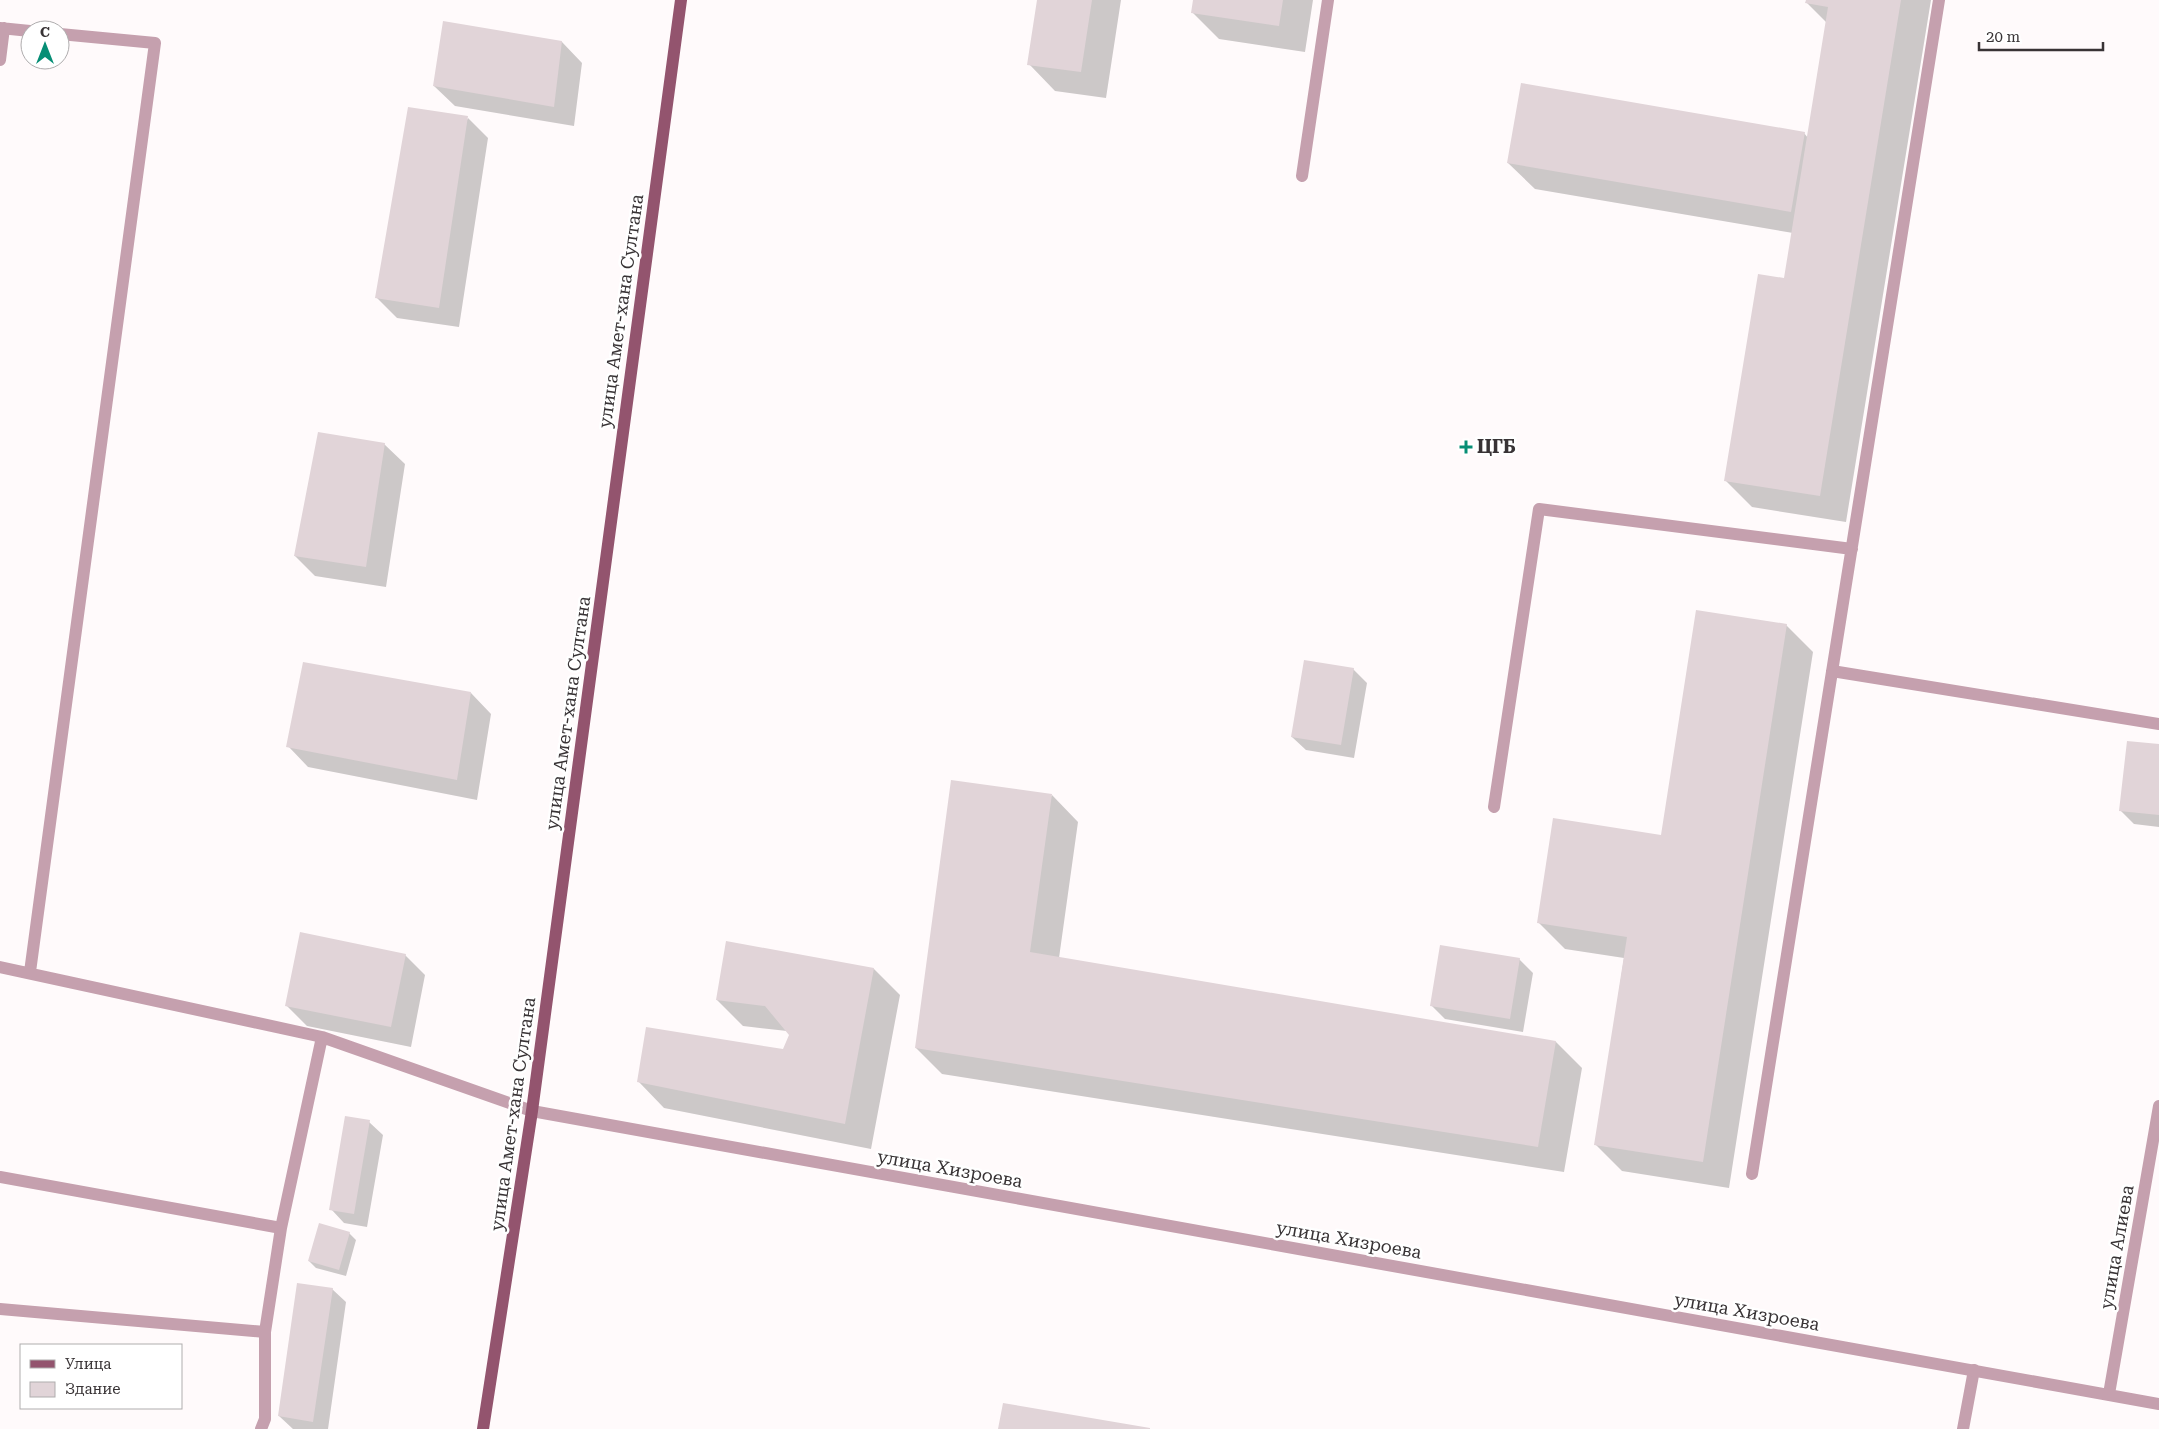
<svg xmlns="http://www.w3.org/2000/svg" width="2159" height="1429" viewBox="0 0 2159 1429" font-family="'Roboto Serif',serif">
	<rect width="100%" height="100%" fill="#fffafb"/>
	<!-- shadow -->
	<path fill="#0003" d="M1038,0H1121L1106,98L1055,91L1029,64Z
		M1195,0H1313L1305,52L1219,39L1193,13Z
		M1807,0H1931L1846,522L1752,507L1726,481L1785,279L1793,233L1535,189L1508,163L1804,133L1808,138L1827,23L1806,2Z
		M444,22L562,42L582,63L574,126L455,106L434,86Z
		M468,118L488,138L459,327L397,318L377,298Z
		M384,444L405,464L386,587L315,576L295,556Z
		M1786,625L1813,652L1729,1188L1622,1171L1596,1145L1624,958L1565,949L1538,922L1662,836Z
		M1353,669L1367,683L1354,758L1306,750L1292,737Z
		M471,693L491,714L477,800L308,767L288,746Z
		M2159,746V827L2134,824L2120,810Z
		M1052,795L1078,822L1059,958L1556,1042L1582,1068L1564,1172L942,1074L916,1048Z
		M405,955L425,975L411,1047L307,1026L287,1006Z
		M1519,959L1533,973L1523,1032L1445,1019L1432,1006Z
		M874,969L900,995L871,1149L664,1108L638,1081L784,1050L790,1035L787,1031L743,1026L717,1000Z
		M369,1122L383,1135L367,1227L344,1223L331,1209Z
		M349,1233L356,1240L346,1276L316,1268L309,1261Z
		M332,1289L346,1302L328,1429H293L279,1416Z"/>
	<!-- building -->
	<path fill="#e1d4d8" d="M1037,0H1092L1081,72L1027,65Z
		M1193,0H1283L1279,26L1191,13Z
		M1806,0H1901L1820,496L1724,481L1758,274L1784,278L1828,7L1805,3Z
		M443,21L562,41L554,107L433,86Z
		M1521,83L1805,132L1791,212L1507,163Z
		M408,107L468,116L439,308L375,298Z
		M318,432L385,443L366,567L294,556Z
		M1696,610L1787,624L1703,1162L1594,1145L1627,937L1537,923L1553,818L1661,835Z
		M1304,660L1354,668L1341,745L1291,737Z
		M303,662L471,692L457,780L286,747Z
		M2127,741L2159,744V815L2119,811Z
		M951,780L1052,794L1030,952L1556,1041L1538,1147L915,1048Z
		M300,932L406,954L391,1027L285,1006Z
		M726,941L874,968L845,1124L637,1082L646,1027L783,1049L789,1035L765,1006L716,1000Z
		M1440,945L1520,958L1510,1019L1430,1006Z
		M345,1116L370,1120L354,1214L329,1210Z
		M319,1223L350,1232L339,1270L308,1261Z
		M297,1283L333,1288L313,1422L278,1416Z
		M1003,1403L1150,1428V1429H998Z"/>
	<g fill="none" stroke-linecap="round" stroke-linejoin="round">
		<!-- service -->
		<path stroke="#c5a0ae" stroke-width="12" d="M0,28L30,31
			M0,60L4,28
			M1302,176L1328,0
			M1832,671L2159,724
			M1494,807L1539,509L1852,549
			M0,967L322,1037L532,1111
			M30,972L155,43L60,34
			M1752,1174L1939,0
			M0,1177L281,1228
			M0,1309L265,1332
			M261,1429L265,1419V1332L281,1228L322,1037
			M1963,1429L1974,1370"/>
		<!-- minor -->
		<path stroke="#c5a0ae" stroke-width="12" d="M532,1111L2159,1404
			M2109,1394L2159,1106"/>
		<!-- primary -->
		<path stroke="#93546e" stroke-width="12" d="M483,1429L532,1111L681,0"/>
	</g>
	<!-- markers -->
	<path fill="#068e75" stroke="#fff" stroke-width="2" d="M1463.5 439.5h5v5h5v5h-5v5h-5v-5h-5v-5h5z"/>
	<g text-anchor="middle" stroke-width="5" stroke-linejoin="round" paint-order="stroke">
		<!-- street labels -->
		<g font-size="18" fill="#383335" stroke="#fff">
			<text transform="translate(621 311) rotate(-82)" y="6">улица Амет-хана Султана</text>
			<text transform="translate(568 713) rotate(-82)" y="6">улица Амет-хана Султана</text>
			<text transform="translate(513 1114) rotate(-82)" y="6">улица Амет-хана Султана</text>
			<text transform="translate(950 1169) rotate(10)" y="6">улица Хизроева</text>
			<text transform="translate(1349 1240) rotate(10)" y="6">улица Хизроева</text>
			<text transform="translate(2117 1247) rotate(-80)" y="6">улица Алиева</text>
			<text transform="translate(1747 1312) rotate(10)" y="6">улица Хизроева</text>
		</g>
		<!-- poi labels -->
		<g font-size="18" font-weight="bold" fill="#383335" stroke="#fff" text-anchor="start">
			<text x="1477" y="453">ЦГБ</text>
		</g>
	</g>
	<!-- legend -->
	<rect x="20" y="1344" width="162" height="65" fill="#ffffff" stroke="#afadae"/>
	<rect x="30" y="1360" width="25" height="8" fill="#93546e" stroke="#afadae"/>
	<text x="65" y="1369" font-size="15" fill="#383335">Улица</text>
	<rect x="30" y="1382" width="25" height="15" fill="#e1d4d8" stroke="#afadae"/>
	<text x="65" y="1394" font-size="15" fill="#383335">Здание</text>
	<!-- north arrow -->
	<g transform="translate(45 45)"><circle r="24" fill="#ffffff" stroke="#afadae"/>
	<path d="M0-4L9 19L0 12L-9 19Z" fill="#068e75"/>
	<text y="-8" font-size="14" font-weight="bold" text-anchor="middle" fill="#383335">С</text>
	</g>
	<!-- scale -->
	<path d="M1979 42v8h124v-8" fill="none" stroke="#383335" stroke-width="2.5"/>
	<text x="1986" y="42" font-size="15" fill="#383335" stroke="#ffffff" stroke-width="4" paint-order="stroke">20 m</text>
</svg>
